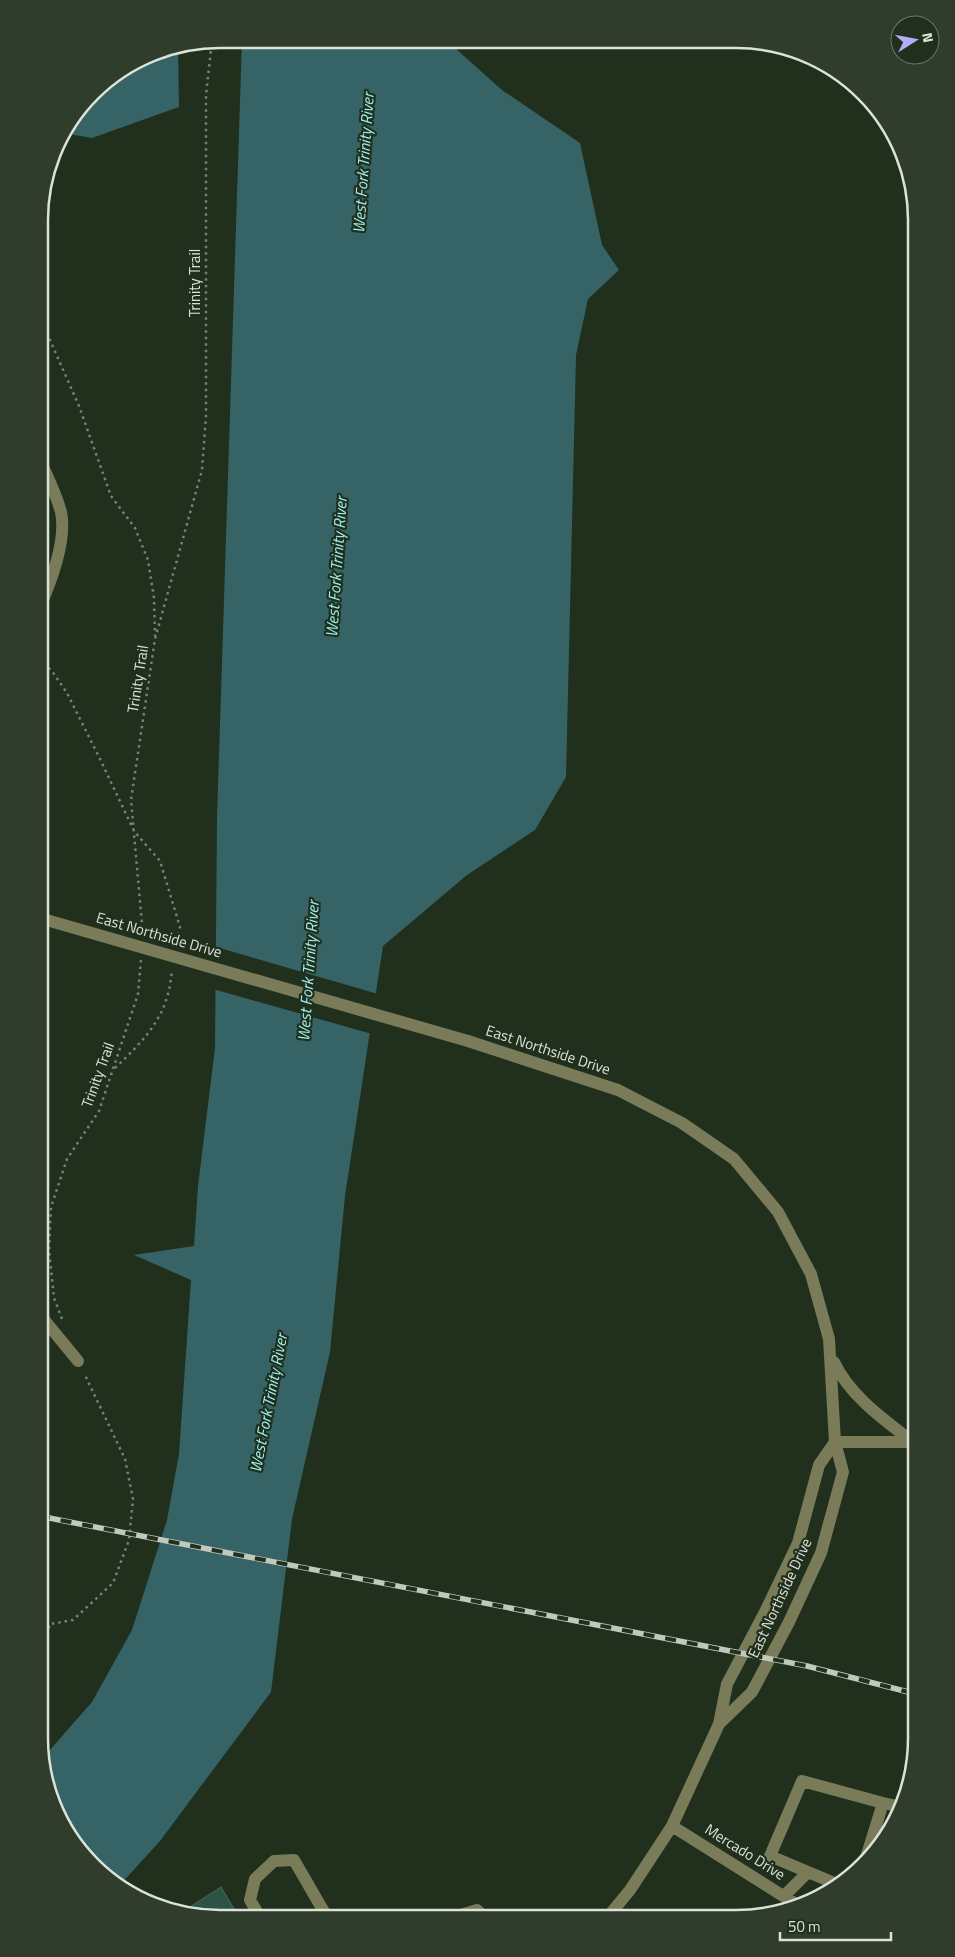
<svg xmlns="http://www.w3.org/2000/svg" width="955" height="1957" viewBox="0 0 955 1957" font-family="'Titillium Web',sans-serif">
	<rect width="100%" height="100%" fill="#212f1d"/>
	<!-- water -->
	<path fill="#366466" d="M242,39L452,40L455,48L502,90L580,143L602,245L619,270L588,299L576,355L566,777L535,830L467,875L383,946L345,1196L330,1352L292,1519L271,1692L160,1841L119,1886L101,1874L48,1795L42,1759L92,1702L132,1630L167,1520L179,1454L191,1280L134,1255L194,1246L198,1186L215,1048L217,818Z
		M178,47L179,107L92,138L63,133L100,84L151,52Z"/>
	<!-- pier -->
	<path fill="#212f1d" d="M213,946L378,994L372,1034L213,989Z"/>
	<!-- building -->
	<path fill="#2c5345" stroke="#4b665b" d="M221,1887L239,1917H196L182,1912Z"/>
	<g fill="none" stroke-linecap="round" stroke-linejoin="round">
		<!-- path -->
		<path stroke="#768273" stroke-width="2.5" stroke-dasharray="2.5 4" stroke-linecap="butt" d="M39,315L79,406L111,496L135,528L148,560L154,598L155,636
			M39,659L52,671L67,693L101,761L134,831L160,861L180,927L176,945
			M143,935L131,800L155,639L202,470L206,416V95L212,40
			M115,1068C136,1048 159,1026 167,997C170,988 171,979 172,970
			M62,1319L54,1298L49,1250L51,1207L67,1159L99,1111L138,994L141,960
			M39,1626L73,1620L113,1583L129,1540L133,1499L125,1459L84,1373
			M39,1637L51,1625"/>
		<!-- minor -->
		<path stroke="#7a7b58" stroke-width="12" d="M39,609C51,582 67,541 61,512C56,493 47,476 39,458
			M468,1041L618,1090L682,1123L734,1159L778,1212L811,1274L829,1339L835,1442L843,1472L821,1553L789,1622L752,1692L719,1724
			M39,1310L41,1316L78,1361
			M834,1362C849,1395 884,1420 913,1442
			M835,1442H915
			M883,1803L902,1807
			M672,1826L799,1906
			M808,1872L770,1856L802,1781L883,1803L865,1861
			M784,1896L808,1872L839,1885
			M260,1917L250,1900L255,1879L274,1861L294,1860L327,1917
			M454,1917L477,1910L485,1918
			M607,1918L630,1890L672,1826L719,1724L727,1684L766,1610L798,1543L819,1465L835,1442"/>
		<defs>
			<path id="rail" d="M39,1516L807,1666L916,1694"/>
		</defs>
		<!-- rail casing -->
		<use href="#rail" stroke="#bfc9bd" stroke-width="5.5"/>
		<!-- rail -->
		<use href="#rail" stroke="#212f1d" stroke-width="4" stroke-dasharray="11" stroke-linecap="butt"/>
		<!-- minor-bridge -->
		<path stroke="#7a7b58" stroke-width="12" d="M43,919L468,1041"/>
	</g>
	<g text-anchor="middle" stroke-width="4.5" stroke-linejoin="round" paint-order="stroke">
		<!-- street labels -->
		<g font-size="15" fill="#dae3d8" stroke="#212f1d">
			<text transform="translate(195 283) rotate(-90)" y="5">Trinity Trail</text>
			<text transform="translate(138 679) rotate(-81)" y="5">Trinity Trail</text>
			<text transform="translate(159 935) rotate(16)" y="5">East Northside Drive</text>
			<text transform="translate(548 1050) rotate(18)" y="5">East Northside Drive</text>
			<text transform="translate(98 1075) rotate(-70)" y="5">Trinity Trail</text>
			<text transform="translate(780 1598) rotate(-65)" y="5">East Northside Drive</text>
			<text transform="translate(745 1852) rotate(32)" y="5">Mercado Drive</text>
		</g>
		<!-- water labels -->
		<g font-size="16" font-style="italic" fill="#9df1f3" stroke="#212f1d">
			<text transform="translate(363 163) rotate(-86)" y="6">West Fork Trinity River</text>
			<text transform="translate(336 567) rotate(-86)" y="6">West Fork Trinity River</text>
			<text transform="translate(308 971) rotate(-86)" y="6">West Fork Trinity River</text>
			<text transform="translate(268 1403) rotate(-79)" y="6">West Fork Trinity River</text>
		</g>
	</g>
	<!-- crop -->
	<path d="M0 0H955V1957H0ZM220 48H736A172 172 0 0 1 908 220V1738A172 172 0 0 1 736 1910H220A172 172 0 0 1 48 1738V220A172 172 0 0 1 220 48Z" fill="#303d2c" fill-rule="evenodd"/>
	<path fill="none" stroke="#dae3d8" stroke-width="2.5" d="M220 48H736A172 172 0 0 1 908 220V1738A172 172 0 0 1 736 1910H220A172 172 0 0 1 48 1738V220A172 172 0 0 1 220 48Z"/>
	<!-- north arrow -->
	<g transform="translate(915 40) rotate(79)"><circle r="24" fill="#212f1d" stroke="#6b7768"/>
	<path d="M0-4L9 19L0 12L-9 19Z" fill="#b4acf9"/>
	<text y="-8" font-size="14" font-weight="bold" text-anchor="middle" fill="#dae3d8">N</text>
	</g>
	<!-- scale -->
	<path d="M780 1932v8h111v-8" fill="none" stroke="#dae3d8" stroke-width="2.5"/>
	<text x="788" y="1932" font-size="15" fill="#dae3d8" stroke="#212f1d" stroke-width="4" paint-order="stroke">50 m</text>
</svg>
